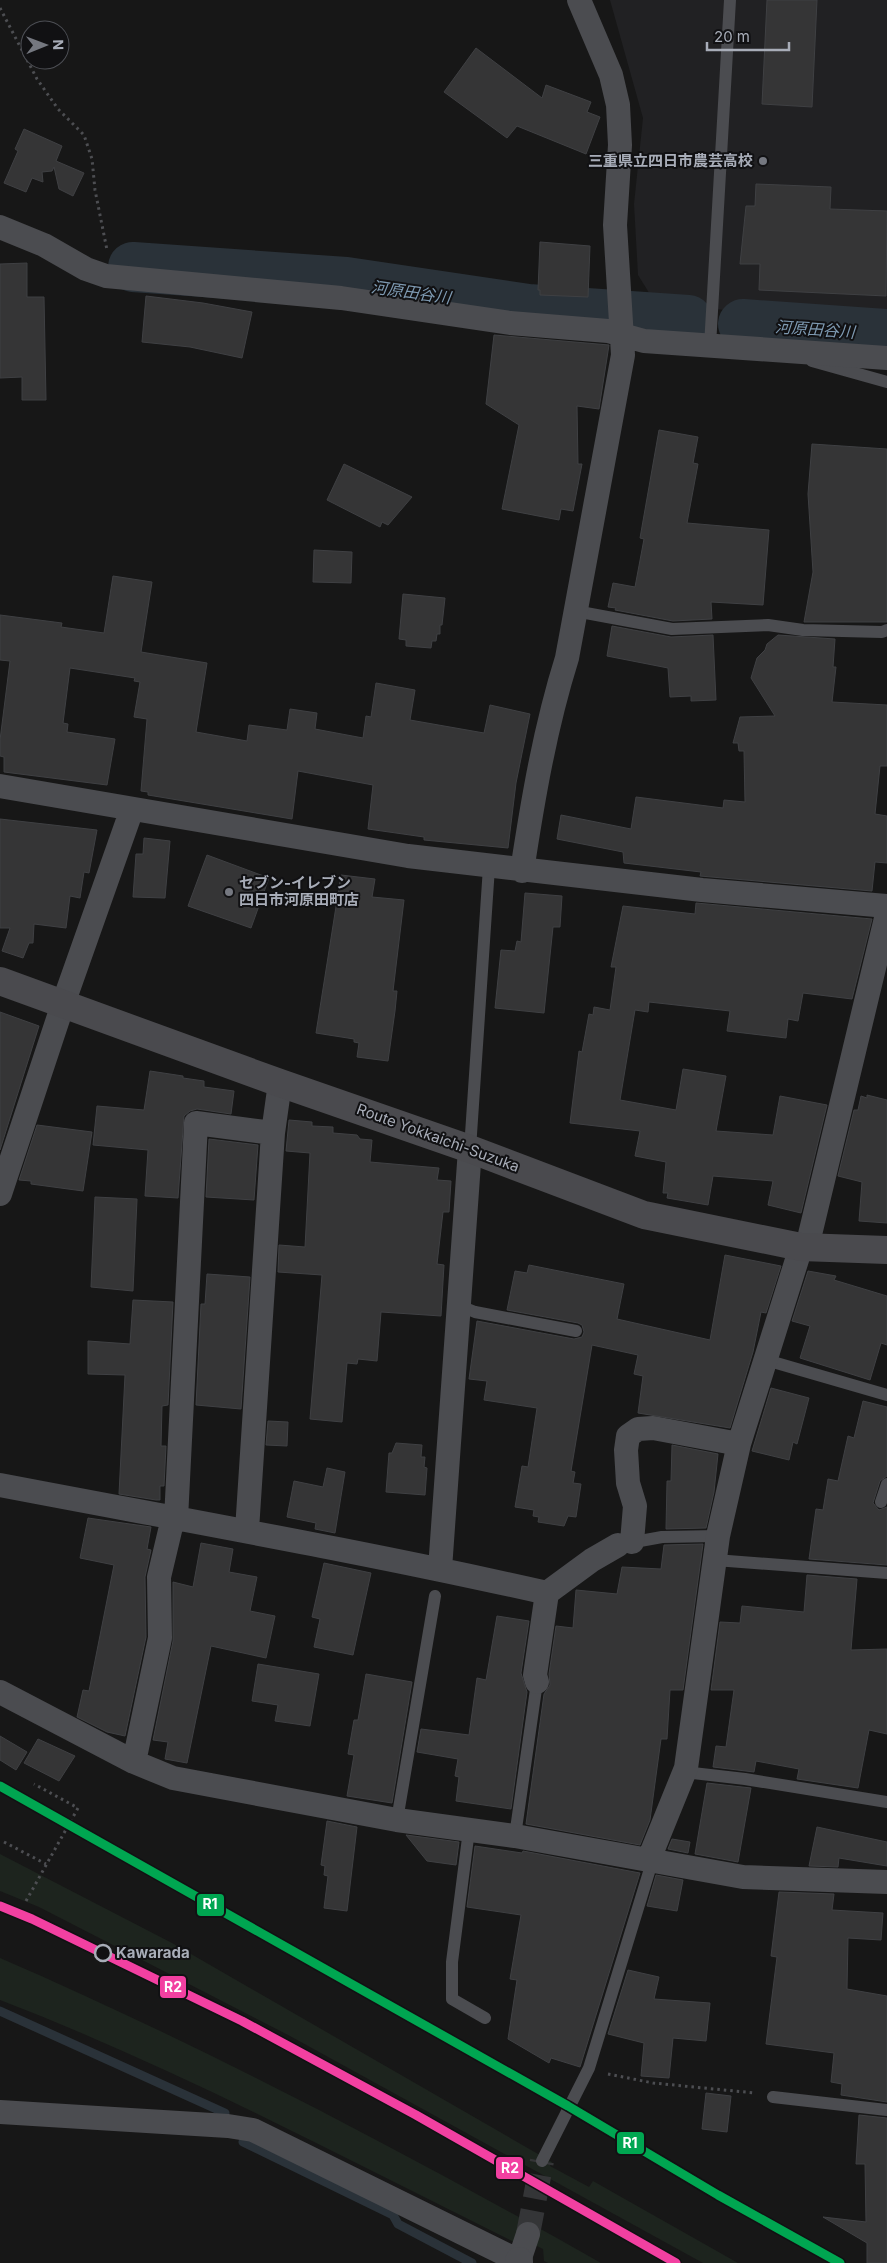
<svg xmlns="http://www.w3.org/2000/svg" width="887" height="2263" viewBox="0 0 887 2263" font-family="Inter,'Noto Sans JP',sans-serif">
	<rect width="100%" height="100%" fill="#171717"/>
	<!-- built -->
	<path fill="#212123" d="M610,0H887V324L656,304L638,275L634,204L643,118Z"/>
	<!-- green -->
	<path fill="#1d241e" d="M0,1854L172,1943L552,2162L550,2166L589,2187L593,2181L738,2263H703L290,2036L39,1907L0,1891Z
		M0,1958C206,2047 406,2153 601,2263H548L544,2261L543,2249L527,2241L516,2243C346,2159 177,2068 0,2000Z"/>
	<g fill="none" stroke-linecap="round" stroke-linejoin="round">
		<!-- stream -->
		<path stroke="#2a3239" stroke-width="9" d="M0,2011L225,2113
			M243,2142L393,2215L398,2224L472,2263"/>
		<!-- river -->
		<path stroke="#2a3239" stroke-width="50" d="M133,267L346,282L528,309L688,320
			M743,324L887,334"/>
	</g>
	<!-- building -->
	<path fill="#353536" stroke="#3f4043" d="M767,0H817L812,107L762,104Z
		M476,48L542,98L546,85L591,102L587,112L600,117L586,154L517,126L507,138L444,92Z
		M24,129L62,146L56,161L84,173L73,196L59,189L54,167L52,171L42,172L43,182L32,178L26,192L4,183L18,151L15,149Z
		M756,184L831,187L830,209L887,211L886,296L759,290L760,264H740L746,206H755Z
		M540,242L590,246L588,297L540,295V290H538Z
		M27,263V297H44L46,400H22V377L0,378V264Z
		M146,296L203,303L252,312L242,358L190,347L142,342Z
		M494,335L609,345L599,409L577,406L578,464H582L573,511L561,509L559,520L502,509L519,425L486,404Z
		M659,430L698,437L693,463L698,464L687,523L769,530L763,605L711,602L712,619L673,621L615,610L616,608L608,607L613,583L635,587L644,539L640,538Z
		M812,444L887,449V622H804L813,572L808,494Z
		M344,464L412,497L388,525L382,522L380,527L327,500Z
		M314,550L352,552L351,583L313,582Z
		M113,576L152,582L141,652L207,663L196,732L247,741L249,725L287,730L290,709L317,713L315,729L363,738L366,716L371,717L376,683L415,690L410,720L484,733L490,705L530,714L516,783L508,848L424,840V837L368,829L373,785L298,771L292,819L148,795V792L141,791L147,719L134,717L140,682L134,681L135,678L70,668L63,723L68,724L67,732L115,739L107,785L4,772V757L0,756V740L10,661L0,660V615L62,623L61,627L104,633Z
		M403,594L445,598L442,625H440V634H437L436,641H432L431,648L406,646V640L399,639Z
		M612,626L671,637L713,635L716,700L691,701V696L670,697L668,668L607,656Z
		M778,635L835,639L833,667H836L832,702L887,705V766H880L875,814L887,816V863L875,862L872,891L700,876L701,872L624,863L623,852L557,839L561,815L631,829L636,797L723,808L724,800L745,802L744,751H739L738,743H733L740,717L775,716L751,678L757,658L765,650L767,644Z
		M0,819L97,830L89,873L84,872L80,898L70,896L66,928L34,924L33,943H29L23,958L2,951L10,928H0Z
		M144,838L170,841L165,898L133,897L136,854H143Z
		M207,855L269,878L251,928L188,906Z
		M341,875L375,879L372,897L404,900L393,991H397L395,1011L388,1061L357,1057L359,1043L354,1042V1039L316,1033Z
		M525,893L562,896L560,927H553L544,1013L495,1008L501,950L515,951L517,941L521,942Z
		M696,903L872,919L852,999L803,993L798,1021L788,1019L786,1038L727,1031L730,1011L649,1002L648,1012L635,1010L620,1100L676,1110L683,1069L726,1076L716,1131L773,1135L780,1096L827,1105L801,1213L768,1205L773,1181L713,1176L708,1205L667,1198L668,1193H663L666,1162L635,1156L640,1131L570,1123L579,1051L582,1052L589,1014L593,1015L594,1007L610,1010L616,967H611L623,906L695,914Z
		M0,1012L39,1026L0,1150Z
		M150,1071L183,1076V1078L204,1081V1087L234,1091L231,1114L197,1109L190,1111L184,1116L178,1198L145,1196L148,1150L93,1145L97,1106L144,1110Z
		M867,1095L887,1100V1223L859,1221L862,1182L838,1176L854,1110H858L861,1096L867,1098Z
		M289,1120L312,1122V1126L333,1127V1133L357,1135L360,1139L372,1140L370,1162L439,1168L437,1180L451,1181L449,1212H443L437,1264L444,1265L441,1316L381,1312L377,1361L358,1359L357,1364L347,1363L342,1422L310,1419L322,1275L278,1272L279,1245L305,1247L310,1153L286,1151Z
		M37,1125L92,1132L83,1191L31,1184V1181L19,1180Z
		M209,1139L258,1145L254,1200L206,1197Z
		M95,1197L137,1199L133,1291L91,1287Z
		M725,1255L781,1266L766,1313L761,1312L753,1352L730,1428L638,1413L643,1376L634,1374L638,1355L592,1345L571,1471L575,1472L573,1483L581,1484L576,1517L568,1516L564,1526L538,1522L539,1517L533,1516L534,1510L515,1507L522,1466L528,1467L537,1408L484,1400L487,1381L469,1379L477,1321L574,1339L582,1337L584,1332L582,1325L578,1323L507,1310L515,1271L527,1273L529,1265L624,1284L617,1319L710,1340Z
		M808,1271L836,1276L834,1280L887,1296V1345L881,1343L870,1380L800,1358L810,1326L792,1321Z
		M207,1274L250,1277L241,1409L196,1405L201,1304H205Z
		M133,1300L173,1302L168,1405L162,1406L161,1446H166L164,1486H160V1500H156L119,1494L125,1375L88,1374V1341L130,1344Z
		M771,1388L809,1398L797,1444L793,1442L789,1460L752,1451Z
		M863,1401L887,1407V1476L880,1481L873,1503L879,1510L887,1507V1565L809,1559L816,1509L823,1510L828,1479L838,1481L848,1436L854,1438Z
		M268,1421L288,1422L287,1446L266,1445Z
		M396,1443L422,1445L421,1457H425L424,1467L427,1468L425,1495L386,1492L389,1453H392Z
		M672,1445L718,1454L714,1492L706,1528L666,1529L667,1481H671Z
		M327,1468L345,1472L335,1533L315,1529L316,1523L287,1517L294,1481L323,1487Z
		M88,1518L151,1527L147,1549L151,1550L145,1577L146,1637L125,1736L107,1732L77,1717L83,1690L89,1691L114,1565L80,1558Z
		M201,1543L233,1549L229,1572L257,1577L250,1611L275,1616L266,1658L211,1646L187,1763L165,1759L168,1742L153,1740L173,1641V1582L193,1587Z
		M703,1544L683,1690H670L667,1739H661L650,1820L640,1845L526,1824L544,1694L550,1685L549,1674L556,1626L573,1628L576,1590L617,1594L622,1567L661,1569L664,1545Z
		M324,1563L371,1573L353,1655L314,1647L320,1619L312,1617Z
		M807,1575L857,1579L851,1650L887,1649V1734L869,1730L858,1788L797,1779L799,1769L756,1761L754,1772L713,1767L716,1746L726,1747L734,1690H711L720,1622L740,1623L742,1606L804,1612Z
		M497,1616L529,1621L521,1673L527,1692L511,1809L456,1801L459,1777L455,1776L458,1759L417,1752L421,1729L469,1735L477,1678L486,1680Z
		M258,1664L319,1674L310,1726L275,1721L278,1705L252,1701Z
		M366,1674L412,1682L392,1803L347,1796L354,1755L348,1754L354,1720H358Z
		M0,1736L27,1752L16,1770L0,1760Z
		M38,1739L75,1756L59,1781L24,1763Z
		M707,1783L751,1788L738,1862L695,1854Z
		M327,1821L357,1827L347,1911L324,1908L328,1876L324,1875L325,1866L321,1865Z
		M817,1827L887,1842V1866L839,1858L838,1867L809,1866Z
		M406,1835L459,1842L456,1865L427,1861Z
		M672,1839L690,1842L688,1853L668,1849Z
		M475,1846L522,1853L523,1851L640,1873L580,2067L551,2058L549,2063L508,2039L517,1980L510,1979L521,1915L467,1907Z
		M656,1875L683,1880L677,1911L647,1906Z
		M779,1892L834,1894L832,1910L883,1913L881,1940L848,1938L847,1989L887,1996V2102L841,2095L842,2084L831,2082L834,2053L766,2044L777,1957L771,1956Z
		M628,1970L659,1977L654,1999L710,2003L706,2041L673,2038L669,2078L641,2076L644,2043L608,2034Z
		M706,2093L731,2096L727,2132L702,2129Z
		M859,2115L887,2118V2263H867V2243L823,2217L866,2222L865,2164H856Z"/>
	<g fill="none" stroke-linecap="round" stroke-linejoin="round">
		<!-- minor-tunnel -->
		<path stroke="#343537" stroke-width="24" stroke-dasharray="24 12" stroke-linecap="butt" d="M528,2234L542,2161"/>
		<!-- path -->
		<path stroke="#4d4e52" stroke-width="3" stroke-dasharray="2.5 4" stroke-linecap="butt" d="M0,8L37,79L58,109L84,135L92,159L95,190L107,250
			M4,1842L46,1864
			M26,1901L78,1808L34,1784
			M608,2074L653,2083L755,2093"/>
		<!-- service -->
		<path stroke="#4b4c50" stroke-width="12" d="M710,346L730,0
			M812,361L887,382
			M575,611L672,629L768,625L803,630L882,632L887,630
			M470,1149L489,867
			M460,1306L475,1312L576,1331
			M766,1360L887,1395
			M881,1502L887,1484
			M629,1543L662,1537L718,1536
			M715,1560L887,1573
			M684,1772L745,1779L887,1802
			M397,1820L435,1596
			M469,1830L452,1962V1999L485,2018
			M515,1836L537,1682
			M773,2097L887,2110
			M542,2161L589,2068L649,1872V1859"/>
		<!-- minor -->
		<path stroke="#4b4c50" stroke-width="24" d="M0,227L44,245L86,269L106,276L341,298L510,323L608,331L644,341L887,358
			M0,786L408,856L702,890L887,906
			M522,871C533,799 545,728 567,658L623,355L615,225L620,145L618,105L611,75L579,0
			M0,1194L63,1004L132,809
			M807,1247L887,914
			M0,1485C183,1520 366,1552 547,1593L592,1560L618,1545
			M176,1519L196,1123L273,1133
			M247,1530L273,1133L280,1083
			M632,1542L635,1506L628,1483L626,1450L628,1436L638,1429L653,1428L739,1444
			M440,1569L470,1149
			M537,1682L535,1675L547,1593
			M0,1692L134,1762L173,1778L397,1820L515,1836L743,1877L887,1882
			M134,1762L160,1638L159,1577L173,1518
			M649,1859L686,1768L718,1536L739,1444L801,1247
			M0,2112L228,2126L253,2130L519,2261L528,2234"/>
		<!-- tertiary -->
		<path stroke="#4b4c50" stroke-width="28" d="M519,2261V2263"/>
		<!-- secondary -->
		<path stroke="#4a4a4e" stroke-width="28" d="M0,981L280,1083L470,1149L644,1215L801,1247L887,1250"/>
		<defs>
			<path id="rail-1" d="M0,1786L568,2106L718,2195L840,2263"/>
			<path id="rail-2" d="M0,1906L32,1919L242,2021L416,2115L676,2263"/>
		</defs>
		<!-- rail-1 casing -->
		<use href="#rail-1" stroke="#111113" stroke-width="12"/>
		<!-- rail-2 casing -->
		<use href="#rail-2" stroke="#111113" stroke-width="12"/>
		<!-- rail-1 -->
		<use href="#rail-1" stroke="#00a651" stroke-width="9"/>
		<!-- rail-2 -->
		<use href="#rail-2" stroke="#f240a1" stroke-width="9"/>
	</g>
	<!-- markers -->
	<g fill="#757880" stroke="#111113" stroke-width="2">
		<circle cx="763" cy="161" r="5"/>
		<circle cx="229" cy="892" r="5"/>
	</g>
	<circle fill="#111113" stroke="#a8adb8" stroke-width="2.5" cx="103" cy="1953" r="8"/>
	<g text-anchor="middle" stroke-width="4" stroke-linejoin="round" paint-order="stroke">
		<!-- poi labels -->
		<g font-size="15" font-weight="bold" fill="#a8adb8" stroke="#111113" text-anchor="end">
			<text x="753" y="166">三重県立四日市農芸高校</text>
			<text x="239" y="888" text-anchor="start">セブン-イレブン<tspan x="239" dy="17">四日市河原田町店</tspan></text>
		</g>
		<!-- street labels -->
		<g font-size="15" fill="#a8adb8" stroke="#111113">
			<text transform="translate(438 1138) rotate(20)" y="5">Route Yokkaichi-Suzuka</text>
		</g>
		<!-- stop labels -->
		<g font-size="15" font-weight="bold" fill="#a8adb8" stroke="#111113" text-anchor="start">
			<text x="116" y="1958">Kawarada</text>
		</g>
		<!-- water labels -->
		<g font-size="16" font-style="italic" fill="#7f9bb3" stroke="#111113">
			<text transform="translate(411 292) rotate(8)" y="6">河原田谷川</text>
			<text transform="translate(815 329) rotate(4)" y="6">河原田谷川</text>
		</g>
	</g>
	<g stroke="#111113" stroke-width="2">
		<rect x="196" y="1893" width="29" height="24" rx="5" fill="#00a651"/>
		<rect x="159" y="1975" width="28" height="24" rx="5" fill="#f240a1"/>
		<rect x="616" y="2131" width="29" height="24" rx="5" fill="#00a651"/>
		<rect x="495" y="2156" width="29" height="24" rx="5" fill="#f240a1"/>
	</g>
	<g font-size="14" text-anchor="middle" font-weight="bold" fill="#fff">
		<text x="210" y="1909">R1</text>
		<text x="173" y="1992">R2</text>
		<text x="630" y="2148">R1</text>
		<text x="510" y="2173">R2</text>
	</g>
	<!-- north arrow -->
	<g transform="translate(45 45) rotate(89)"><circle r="24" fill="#111113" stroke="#4d4f55"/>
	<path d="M0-4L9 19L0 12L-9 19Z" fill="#757880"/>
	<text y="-8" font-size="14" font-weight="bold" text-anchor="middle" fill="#a8adb8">N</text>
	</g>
	<!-- scale -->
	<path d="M707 42v8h82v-8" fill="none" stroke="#a8adb8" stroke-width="2.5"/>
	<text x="714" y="42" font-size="15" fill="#a8adb8" stroke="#111113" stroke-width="4" paint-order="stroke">20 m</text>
</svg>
